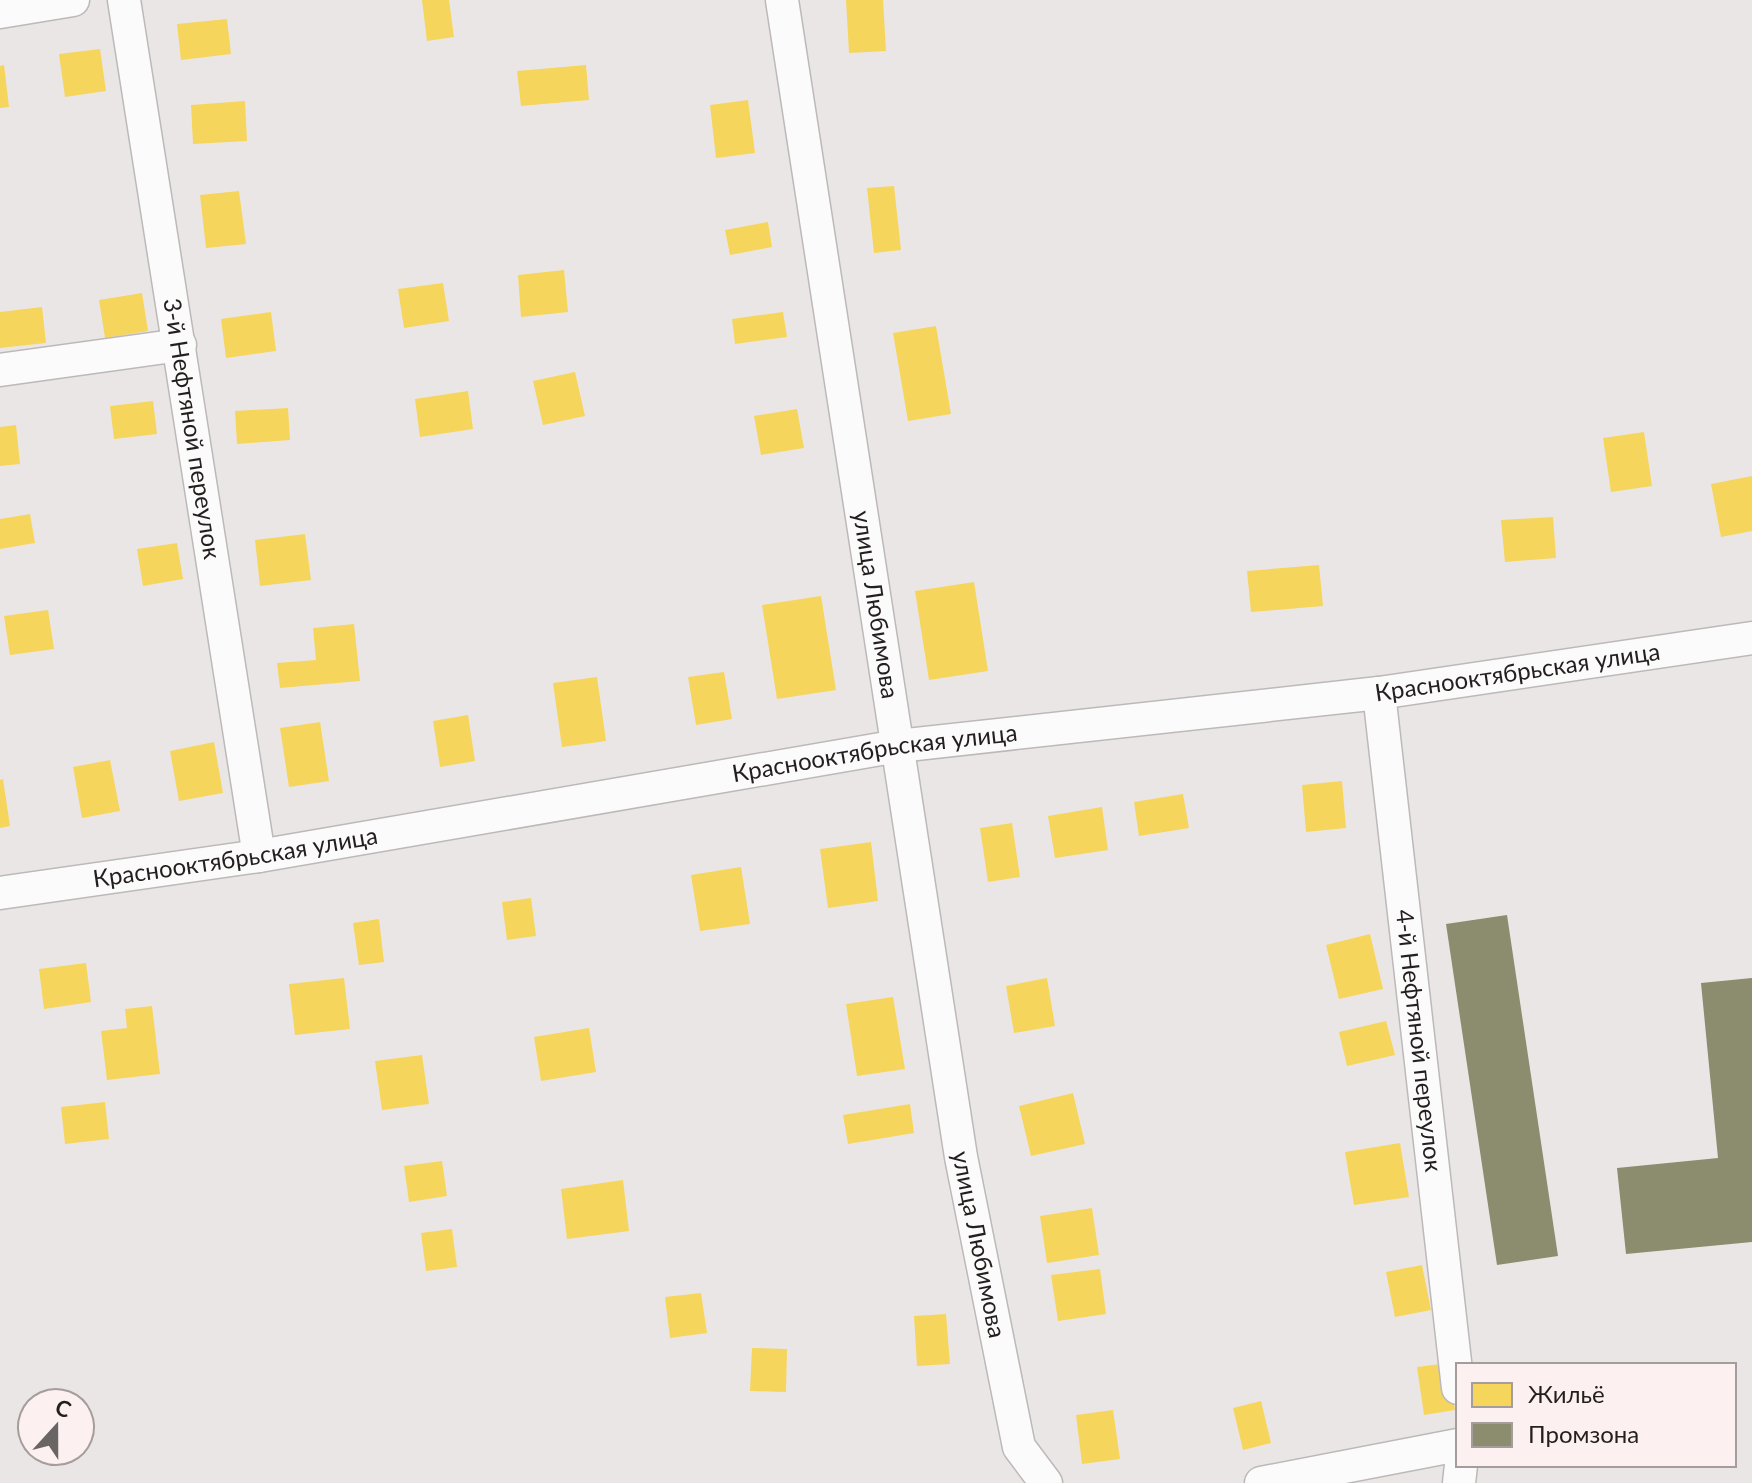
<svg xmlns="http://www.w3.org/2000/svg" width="1752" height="1483" viewBox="0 0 1752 1483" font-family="Lato,sans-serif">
	<rect width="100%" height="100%" fill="#ebe6e6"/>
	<!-- homes -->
	<path fill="#f6d55c" d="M422,0H449L454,37L427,41Z
		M846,0H883L886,51L849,53Z
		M227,19L231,54L181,60L177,24Z
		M100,49L106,91L65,97L59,54Z
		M4,65L9,107L0,108V66Z
		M586,65L589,100L521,106L517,71Z
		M748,100L755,153L716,158L710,105Z
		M245,101L247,141L193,144L191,105Z
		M894,186L901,250L874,253L867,188Z
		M239,191L246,244L206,248L200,195Z
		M768,222L772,247L730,255L725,230Z
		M564,270L568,312L521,317L518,275Z
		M443,283L449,321L404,328L398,289Z
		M142,293L148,331L105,338L99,300Z
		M42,307L46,343L0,348V312Z
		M271,312L276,351L226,358L221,319Z
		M783,312L787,337L735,344L732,319Z
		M936,326L951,414L908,421L893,333Z
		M575,372L585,416L543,425L533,381Z
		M468,391L473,429L420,437L415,399Z
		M153,401L157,434L114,439L110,406Z
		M288,408L290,440L237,444L235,411Z
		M797,409L804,448L761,455L754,416Z
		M16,425L20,464L0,466V427Z
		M1644,432L1652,486L1611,492L1603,438Z
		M1752,476V531L1721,537L1711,484Z
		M30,514L35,543L0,549V519Z
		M1553,517L1556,558L1505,562L1501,520Z
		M305,534L311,580L260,586L255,540Z
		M177,543L183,579L143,586L137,549Z
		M1319,565L1323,606L1251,612L1247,571Z
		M974,582L988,671L929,680L915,591Z
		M821,596L836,690L777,699L762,605Z
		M48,610L54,649L10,655L4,616Z
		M354,624L360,681L280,688L277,663L316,660L313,628Z
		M724,672L732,719L696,725L688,677Z
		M597,677L606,741L562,747L553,683Z
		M468,715L475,761L440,767L433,721Z
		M320,722L329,781L289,787L280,728Z
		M214,742L223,793L179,801L170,751Z
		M110,760L120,811L82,818L73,767Z
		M3,779L10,826L0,828V780Z
		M1342,781L1346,828L1306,832L1302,785Z
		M1183,794L1189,828L1139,836L1134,802Z
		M1102,807L1108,850L1055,858L1048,816Z
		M1012,823L1020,877L988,882L980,828Z
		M871,842L878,901L828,908L820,849Z
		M741,867L750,924L700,931L691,875Z
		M531,898L536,936L507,940L502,902Z
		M379,919L384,962L359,965L353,923Z
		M1370,934L1383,989L1339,999L1326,945Z
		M86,963L91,1002L44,1009L39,969Z
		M344,978L350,1029L295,1035L289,984Z
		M1047,978L1055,1026L1014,1033L1006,986Z
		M893,997L905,1069L857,1076L846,1004Z
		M152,1006L160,1074L107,1080L101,1031L127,1028L125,1009Z
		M1386,1021L1395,1055L1347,1066L1339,1032Z
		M589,1028L596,1072L541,1081L534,1037Z
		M422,1055L429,1104L382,1110L375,1061Z
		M1073,1093L1085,1144L1031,1156L1019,1106Z
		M105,1102L109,1139L65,1144L61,1107Z
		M910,1104L914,1133L848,1144L843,1115Z
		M1400,1143L1409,1197L1354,1205L1345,1152Z
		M442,1161L447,1196L409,1202L404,1166Z
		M623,1180L629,1231L567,1239L561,1189Z
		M1092,1208L1099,1255L1047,1263L1040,1216Z
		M452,1229L457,1267L426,1271L421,1233Z
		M1422,1265L1431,1310L1395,1317L1386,1272Z
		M1100,1269L1106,1314L1058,1321L1051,1275Z
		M701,1293L707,1333L670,1338L665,1297Z
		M946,1314L950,1364L917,1366L914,1316Z
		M752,1348L787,1349L786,1392L750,1391Z
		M1449,1363L1455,1410L1424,1415L1417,1367Z
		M1261,1401L1271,1443L1243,1450L1233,1408Z
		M1113,1410L1120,1459L1082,1464L1076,1415Z"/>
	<!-- industry -->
	<path fill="#8c8c6e" d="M1507,915L1558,1256L1497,1265L1446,924Z
		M1752,978V1242L1626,1254L1617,1168L1718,1158L1701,983Z"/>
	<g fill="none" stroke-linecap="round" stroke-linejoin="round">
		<defs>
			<g id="minor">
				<path id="s1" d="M124,0L259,856"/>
				<path id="s2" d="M782,0L961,1157L1019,1447L1046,1483"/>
				<path d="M0,12L73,0"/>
				<path d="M0,370L180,345"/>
				<path id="s3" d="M1379,693L1458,1388"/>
				<path id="s4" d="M0,893L259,856L898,746L1379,693L1752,638"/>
				<path d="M1261,1483L1458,1445"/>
				<path d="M1459,1483L1461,1465"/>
			</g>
		</defs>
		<!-- minor casing -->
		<use href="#minor" stroke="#bdb9b9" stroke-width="35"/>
		<!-- minor -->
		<use href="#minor" stroke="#fcfbfb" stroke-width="32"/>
	</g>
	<g text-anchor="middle" stroke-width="8" stroke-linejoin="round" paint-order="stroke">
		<!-- street labels -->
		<g font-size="24" fill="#231f1f" stroke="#fcf1f0">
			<text dy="8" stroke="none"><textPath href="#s1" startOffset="434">3-й Нефтяной переулок</textPath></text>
			<text dy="8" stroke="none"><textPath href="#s2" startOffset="612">улица Любимова</textPath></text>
			<text dy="8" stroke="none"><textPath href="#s4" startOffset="1534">Краснооктябрьская улица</textPath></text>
			<text dy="8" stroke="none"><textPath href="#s4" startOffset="886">Краснооктябрьская улица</textPath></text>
			<text dy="8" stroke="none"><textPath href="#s4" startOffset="238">Краснооктябрьская улица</textPath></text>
			<text dy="8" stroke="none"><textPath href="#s3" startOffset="350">4-й Нефтяной переулок</textPath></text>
			<text dy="8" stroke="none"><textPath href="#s2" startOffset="1260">улица Любимова</textPath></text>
		</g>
	</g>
	<!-- legend -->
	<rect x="1456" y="1363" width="280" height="104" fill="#fcf1f0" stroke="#a59d9c" stroke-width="2"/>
	<rect x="1472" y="1383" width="40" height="24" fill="#f6d55c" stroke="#a59d9c" stroke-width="2"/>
	<text x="1528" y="1403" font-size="24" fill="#231f1f">Жильё</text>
	<rect x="1472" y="1423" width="40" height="24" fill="#8c8c6e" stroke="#a59d9c" stroke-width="2"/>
	<text x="1528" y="1443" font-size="24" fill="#231f1f">Промзона</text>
	<!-- north arrow -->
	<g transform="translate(56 1427) rotate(21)"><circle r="38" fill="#fcf1f0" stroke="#a59d9c" stroke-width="2"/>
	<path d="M0-6L14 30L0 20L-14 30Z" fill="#696565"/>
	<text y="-12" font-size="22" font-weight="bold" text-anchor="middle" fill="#231f1f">С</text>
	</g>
</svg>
